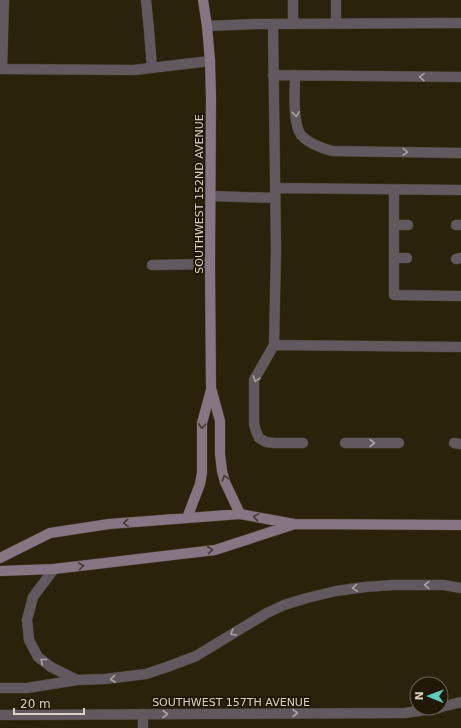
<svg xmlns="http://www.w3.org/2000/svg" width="461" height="728" viewBox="0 0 461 728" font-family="'DejaVu Sans',sans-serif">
	<rect width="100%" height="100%" fill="#2b220b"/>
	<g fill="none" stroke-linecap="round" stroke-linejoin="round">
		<defs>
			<path id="lane" d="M146,0L149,30L152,68
				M336,0V24
				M293,23V0
				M273,24L276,250L274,345L254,380V423L256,431L259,438L266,442L274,443H303
				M207,26L258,24L461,23
				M0,69L134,70L210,61
				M2,69L4,0
				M273,75L461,77
				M295,75C295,90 292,122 301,135C309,144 321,148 332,151L461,153
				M275,188L461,190
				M394,190V295L461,296
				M211,196L275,198
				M394,225H408
				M456,225H461
				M394,258H407
				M456,259L461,258
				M152,265L210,264
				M274,345L461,347
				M345,443H399
				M454,443L461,444
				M143,728V714"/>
			<path id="street" d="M54,569L33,597L27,620L29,640L38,657L51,667L77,680
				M0,688H27L77,680L105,679L146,674L167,667L196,656L267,613L284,605L307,598L336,591L365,587L393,585H444L461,588
				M441,707L461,702
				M0,715L405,713L439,708"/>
			<path id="secondary" d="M203,0L207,26L210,61L211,98L210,264L211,388L220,421V454L222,471L225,482L240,514
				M187,518L200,484L202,473V423L211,390
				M0,558L50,533L109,524L240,514L294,524L461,525
				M0,571L54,569L215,550L292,525"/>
		</defs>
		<!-- lane casing -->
		<use href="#lane" stroke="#473e29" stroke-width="11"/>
		<!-- street casing -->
		<use href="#street" stroke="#473e29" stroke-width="11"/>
		<!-- secondary casing -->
		<use href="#secondary" stroke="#473e29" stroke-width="11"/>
		<!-- lane -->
		<use href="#lane" stroke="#625960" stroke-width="10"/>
		<!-- street -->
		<use href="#street" stroke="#625960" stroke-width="10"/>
		<!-- secondary -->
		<use href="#secondary" stroke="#867683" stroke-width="10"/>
	</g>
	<!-- one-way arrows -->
	<defs><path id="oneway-chevron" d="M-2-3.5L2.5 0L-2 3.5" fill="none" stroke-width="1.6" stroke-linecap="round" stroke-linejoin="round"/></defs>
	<g stroke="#a8a29c">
		<use href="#oneway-chevron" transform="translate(422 77) rotate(-179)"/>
		<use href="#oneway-chevron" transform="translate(296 114) rotate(84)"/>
		<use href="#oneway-chevron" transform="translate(405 152) rotate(1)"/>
		<use href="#oneway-chevron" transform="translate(256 379) rotate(108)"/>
		<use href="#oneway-chevron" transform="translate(372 443)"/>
		<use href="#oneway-chevron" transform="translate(427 585) rotate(-179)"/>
		<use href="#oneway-chevron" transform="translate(355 588) rotate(172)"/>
		<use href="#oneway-chevron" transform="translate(233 633) rotate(149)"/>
		<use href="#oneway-chevron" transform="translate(43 661) rotate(-142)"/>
		<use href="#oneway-chevron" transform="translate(113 679) rotate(174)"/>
		<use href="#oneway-chevron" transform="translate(295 713)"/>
		<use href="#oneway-chevron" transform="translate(165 714)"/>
	</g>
	<g stroke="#443a30">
		<use href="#oneway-chevron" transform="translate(202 426) rotate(95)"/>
		<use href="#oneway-chevron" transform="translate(225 478) rotate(-107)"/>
		<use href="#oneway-chevron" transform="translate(256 517) rotate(-170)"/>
		<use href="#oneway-chevron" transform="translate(126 523) rotate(176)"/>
		<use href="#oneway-chevron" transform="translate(210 550) rotate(-8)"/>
		<use href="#oneway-chevron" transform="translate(81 566) rotate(-7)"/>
	</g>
	<g text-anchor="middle" stroke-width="4" stroke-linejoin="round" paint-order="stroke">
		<!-- street labels -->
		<g font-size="11" fill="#d7d2c4" stroke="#211903">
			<text transform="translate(199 194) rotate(-90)" y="4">SOUTHWEST 152ND AVENUE</text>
			<text x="231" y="706">SOUTHWEST 157TH AVENUE</text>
		</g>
	</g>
	<!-- north arrow -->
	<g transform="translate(429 696) rotate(271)"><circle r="19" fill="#211903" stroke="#6a6350"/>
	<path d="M0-3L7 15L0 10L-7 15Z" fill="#59cebe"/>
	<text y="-6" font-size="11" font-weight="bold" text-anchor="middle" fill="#d7d2c4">N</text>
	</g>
	<!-- scale -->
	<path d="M14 708v6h70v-6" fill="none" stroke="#d7d2c4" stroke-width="2"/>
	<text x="20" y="708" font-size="12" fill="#d7d2c4" stroke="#211903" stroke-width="3" paint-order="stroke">20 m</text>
</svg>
